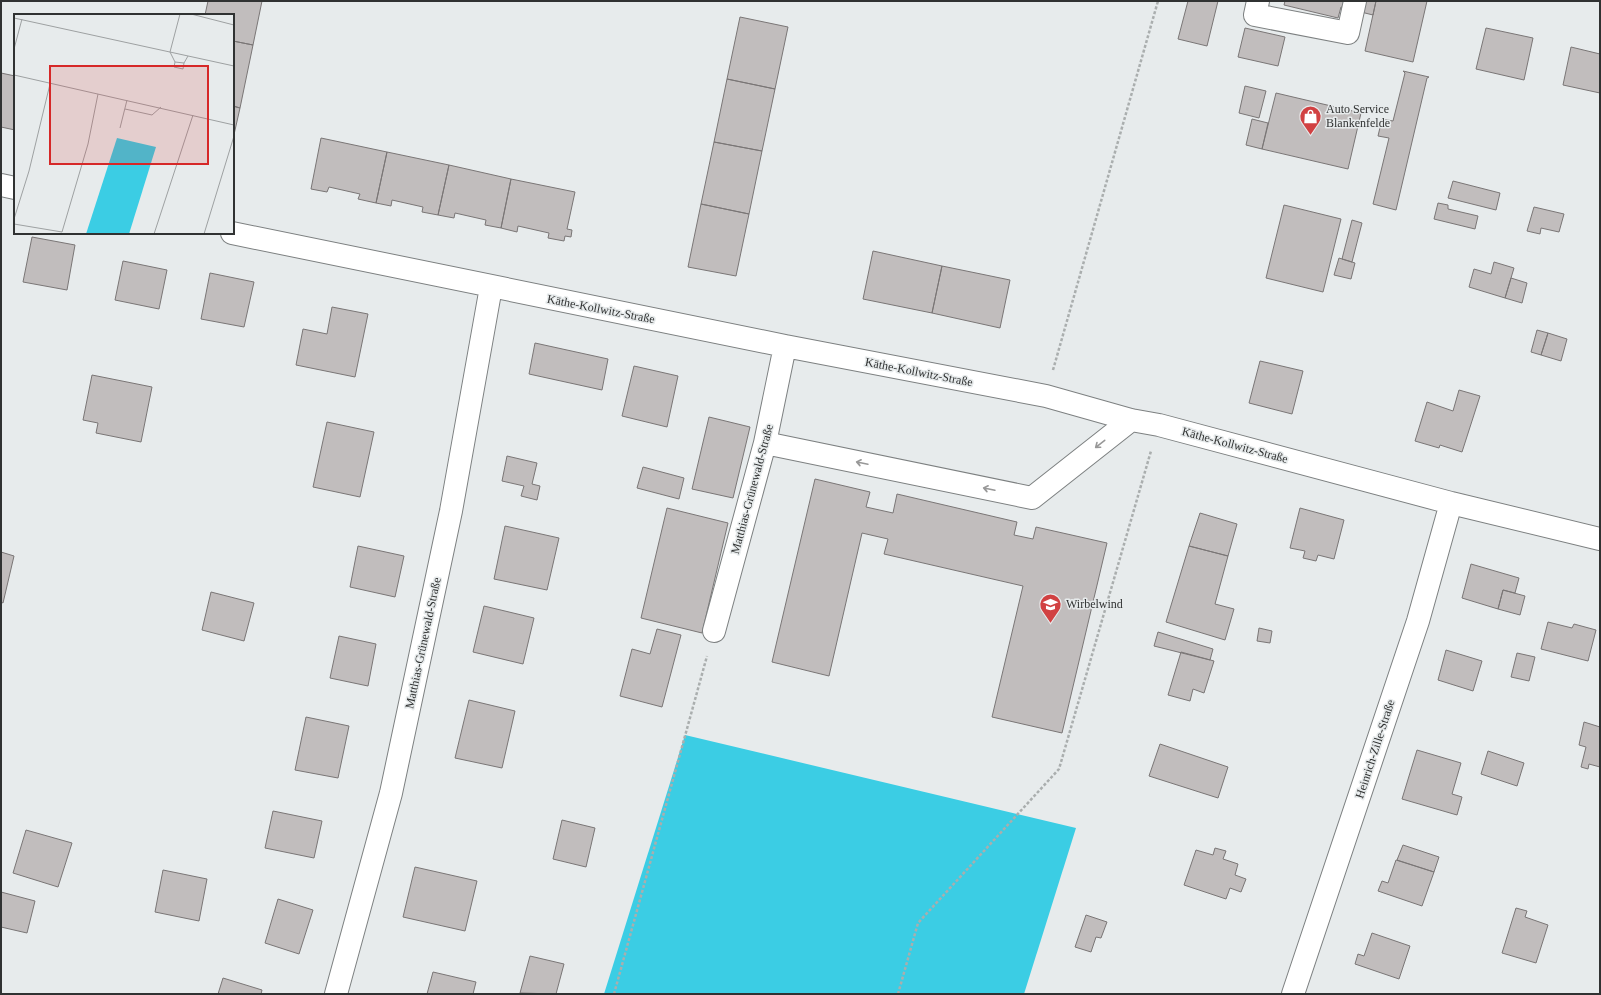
<svg xmlns="http://www.w3.org/2000/svg" width="1601" height="995" viewBox="0 0 1601 995" font-family="'Times New Roman',serif">
	<rect width="100%" height="100%" fill="#e7ebec"/>
	<!-- green -->
	<path fill="#3bcde4" d="M685,735L1076,828L1024,994H604Z"/>
	<!-- building -->
	<path fill="#c1bdbd" stroke="#7a7676" d="M208,1H262L253,45L233,41V15H205Z
		M1188,1H1218L1207,46L1178,39Z
		M1285,1H1376L1373,15L1341,7L1338,18L1284,5Z
		M1376,1H1427L1413,62L1365,51Z
		M740,17L788,27L775,89L727,79Z
		M1245,28L1285,37L1278,66L1238,57Z
		M1486,28L1533,38L1524,80L1476,69Z
		M233,41L253,45L240,108L233,106Z
		M1571,47L1600,54V93L1563,85Z
		M1403,71L1429,77L1427,78L1396,210L1373,204L1389,138L1378,136L1382,119L1393,121L1405,73Z
		M1,73L15,76V130L1,127Z
		M727,79L775,89L762,151L714,142Z
		M1245,86L1266,91L1259,118L1239,113Z
		M1276,93L1361,113L1348,169L1262,149Z
		M233,106L240,108L233,139Z
		M1252,119L1268,123L1262,149L1246,145Z
		M321,138L387,152L376,203L358,199L360,194L329,187L327,192L311,189Z
		M714,142L762,151L749,214L701,204Z
		M387,152L449,165L438,215L422,212L423,207L392,200L391,206L376,203Z
		M449,165L511,179L501,228L485,225L486,220L455,213L454,218L438,215Z
		M511,179L575,192L567,229L572,230L571,237L565,236L564,241L548,238L549,233L518,226L517,232L501,228Z
		M1453,181L1500,193L1496,210L1448,198Z
		M1438,203L1448,205V209L1478,216L1475,229L1434,219Z
		M701,204L749,214L736,276L688,267Z
		M1284,205L1341,219L1323,292L1266,278Z
		M1534,207L1564,214L1559,232L1541,228L1540,234L1527,231Z
		M1352,220L1362,223L1352,262L1342,259Z
		M32,237L75,245L67,290L23,282Z
		M873,251L942,266L932,313L863,299Z
		M1339,258L1355,263L1351,279L1334,275Z
		M123,261L167,270L159,309L115,300Z
		M1494,262L1514,268L1505,298L1469,287L1474,269L1491,274Z
		M942,266L1010,280L1000,328L932,313Z
		M210,273L254,282L244,327L201,319Z
		M1511,278L1527,283L1522,303L1505,298Z
		M332,307L368,314L355,377L296,365L303,329L327,334Z
		M1537,330L1548,333L1541,355L1531,352Z
		M1548,333L1567,339L1561,361L1541,355Z
		M535,343L608,359L602,390L529,374Z
		M1260,361L1303,371L1292,414L1249,403Z
		M634,366L678,376L667,427L622,416Z
		M92,375L152,387L141,442L96,433L98,423L83,420Z
		M1459,390L1480,396L1462,452L1440,445L1439,448L1415,441L1427,402L1453,411Z
		M709,417L750,427L733,498L692,489Z
		M327,422L374,432L360,497L313,487Z
		M507,456L537,463L532,484L540,486L537,500L521,496L524,486L502,481Z
		M643,467L684,478L679,499L637,488Z
		M815,479L870,492L866,507L893,513L897,494L1017,522L1014,535L1033,539L1036,527L1107,543L1062,733L992,717L1023,586L884,554L888,539L862,533L829,676L772,662Z
		M667,508L728,523L702,633L641,618Z
		M1300,508L1344,520L1334,559L1318,555L1316,561L1303,558L1305,551L1290,548Z
		M1200,513L1237,524L1228,556L1189,546Z
		M505,526L559,538L547,590L494,579Z
		M358,546L404,556L395,597L350,587Z
		M1189,546L1228,556L1215,604L1234,609L1225,640L1166,622Z
		M1,552L14,556L3,603L1,602Z
		M1471,564L1519,578L1515,593L1503,590L1498,609L1462,598Z
		M1503,590L1525,596L1520,615L1498,609Z
		M211,592L254,603L244,641L202,630Z
		M484,606L534,618L523,664L473,652Z
		M1548,622L1572,628L1574,624L1596,630L1588,661L1541,649Z
		M1259,628L1272,631L1270,643L1257,641Z
		M657,629L681,635L662,707L620,696L632,649L650,654Z
		M1158,632L1213,649L1210,660L1154,646Z
		M339,636L376,644L368,686L330,678Z
		M1446,650L1482,661L1473,691L1438,680Z
		M1181,652L1214,661L1204,693L1193,689L1190,701L1168,695Z
		M1517,653L1535,657L1529,681L1511,677Z
		M469,700L515,711L502,768L455,758Z
		M306,717L349,726L338,778L295,770Z
		M1584,722L1600,727V767L1589,764L1588,769L1581,767L1586,747L1579,745Z
		M1160,744L1228,767L1218,798L1149,776Z
		M1417,750L1461,763L1452,794L1462,797L1457,815L1402,799Z
		M1488,751L1524,763L1517,786L1481,774Z
		M273,811L322,821L314,858L265,848Z
		M562,820L595,828L586,867L553,859Z
		M26,830L72,843L58,887L13,873Z
		M1403,845L1439,857L1434,872L1397,860Z
		M1215,848L1226,851L1223,859L1238,864L1235,875L1246,879L1241,892L1230,888L1226,899L1184,885L1196,850L1213,855Z
		M1396,860L1434,872L1422,906L1378,891L1382,881L1388,883Z
		M415,867L477,881L465,931L403,917Z
		M163,870L207,879L199,921L155,912Z
		M1,892L35,901L27,933L1,927Z
		M278,899L313,910L299,954L265,943Z
		M1516,908L1527,911L1525,917L1548,925L1536,963L1502,953Z
		M1086,915L1107,922L1101,938L1096,937L1091,952L1075,947Z
		M1372,933L1410,946L1399,979L1355,964L1358,954L1364,956Z
		M530,956L564,964L556,994L520,993Z
		M433,972L476,982L473,994H427Z
		M223,978L262,990L261,994H218Z"/>
	<g fill="none" stroke-linecap="round" stroke-linejoin="round">
		<defs>
			<path id="minor" d="M1258,1L1255,15L1348,33L1355,1
				M1,185L15,188
				M232,233L785,346L1046,396L1131,420L1159,425L1451,503L1600,539
				M765,443L1032,498L1131,420
				M714,631L765,443L785,346
				M336,994L391,793L451,511L491,287
				M1293,994L1418,621L1451,503"/>
		</defs>
		<!-- minor casing -->
		<use href="#minor" stroke="#7d8081" stroke-width="24"/>
		<!-- path -->
		<path stroke="#aaaeae" stroke-width="2.5" stroke-dasharray="3 2" stroke-linecap="butt" d="M1053,370L1158,1
			M614,994L707,656
			M898,994L918,923L1059,769L1151,451"/>
		<!-- minor -->
		<use href="#minor" stroke="#fff" stroke-width="22"/>
	</g>
	<!-- one-way arrows -->
	<defs><path id="oneway-shaft" d="M-6 0H5M1.5-3L5.5 0L1.5 3" fill="none" stroke-width="1.6" stroke-linecap="round" stroke-linejoin="round"/></defs>
	<g stroke="#989898">
		<use href="#oneway-shaft" transform="translate(1100 444) rotate(142)"/>
		<use href="#oneway-shaft" transform="translate(862 463) rotate(-168)"/>
		<use href="#oneway-shaft" transform="translate(989 489) rotate(-168)"/>
	</g>
	<!-- icons -->
	<defs>
		<symbol id="shop-pin" viewBox="-11 -11 22 30"><path d="M0 17L-7.5 6A9.5 9.5 0 1 1 7.5 6Z" fill="#d14142" stroke="#e7ebec"/><path d="M-5-2.5h2.3a2.7 3.5 0 0 1 5.4 0H5L5.5 6h-11ZM-1.5-2.5h3a1.5 2.3 0 0 0-3 0Z" fill="#fff"/></symbol>
		<symbol id="school-pin" viewBox="-11 -11 22 30"><path d="M0 17L-7.5 6A9.5 9.5 0 1 1 7.5 6Z" fill="#d14142" stroke="#e7ebec"/><path d="M0-5L7-2L0 1L-7-2ZM-4 1L0 2.5L4 1V4Q0 6-4 4Z" fill="#fff"/></symbol>
	</defs>
	<g fill-rule="evenodd">
		<use href="#shop-pin" x="1298" y="104" width="25" height="34"/>
		<use href="#school-pin" x="1038" y="592" width="25" height="34"/>
	</g>
	<g text-anchor="middle" stroke-width="3" stroke-linejoin="round" paint-order="stroke">
		<!-- poi labels -->
		<g font-size="12" fill="#303232" stroke="#e7ebec" text-anchor="start">
			<text x="1326" y="113">Auto Service<tspan x="1326" dy="14">Blankenfelde</tspan></text>
			<text x="1066" y="608">Wirbelwind</text>
		</g>
		<!-- street labels -->
		<g font-size="12" fill="#303232" stroke="#e7ebec">
			<text transform="translate(601 309) rotate(11)" y="4">Käthe-Kollwitz-Straße</text>
			<text transform="translate(919 372) rotate(11)" y="4">Käthe-Kollwitz-Straße</text>
			<text transform="translate(1235 445) rotate(15)" y="4">Käthe-Kollwitz-Straße</text>
			<text transform="translate(752 489) rotate(-75)" y="4">Matthias-Grünewald-Straße</text>
			<text transform="translate(423 643) rotate(-78)" y="4">Matthias-Grünewald-Straße</text>
			<text transform="translate(1375 749) rotate(-72)" y="4">Heinrich-Zille-Straße</text>
		</g>
	</g>
	<!-- overview -->
	<g transform="translate(14 14)">
		<rect width="220" height="220" fill="#e7ebec"/>
		<path d="M103,124L142,133L115,220H72Z" fill="#3bcde4"/>
		<path fill="none" stroke="#9ea1a2" stroke-width="1" d="M166,0L156,38L161,48L170,49L174,42M177,0L220,11M0,4L220,52M0,35L8,5M161,48L160,53L169,55L170,49M0,61L220,111M111,95L138,101L147,93M106,114L113,86M0,205L15,157L36,70M0,210L48,218L74,130L84,80M140,220L179,101M190,220L220,122"/>
		<path fill="#d62828" fill-opacity="0.15" stroke="#d62828" stroke-width="2" d="M36,52H194V150H36Z"/>
		<rect width="220" height="220" fill="none" stroke="#303232" stroke-width="2"/>
	</g>
	<!-- border -->
	<rect width="1601" height="995" fill="none" stroke="#303232" stroke-width="4"/>
</svg>
